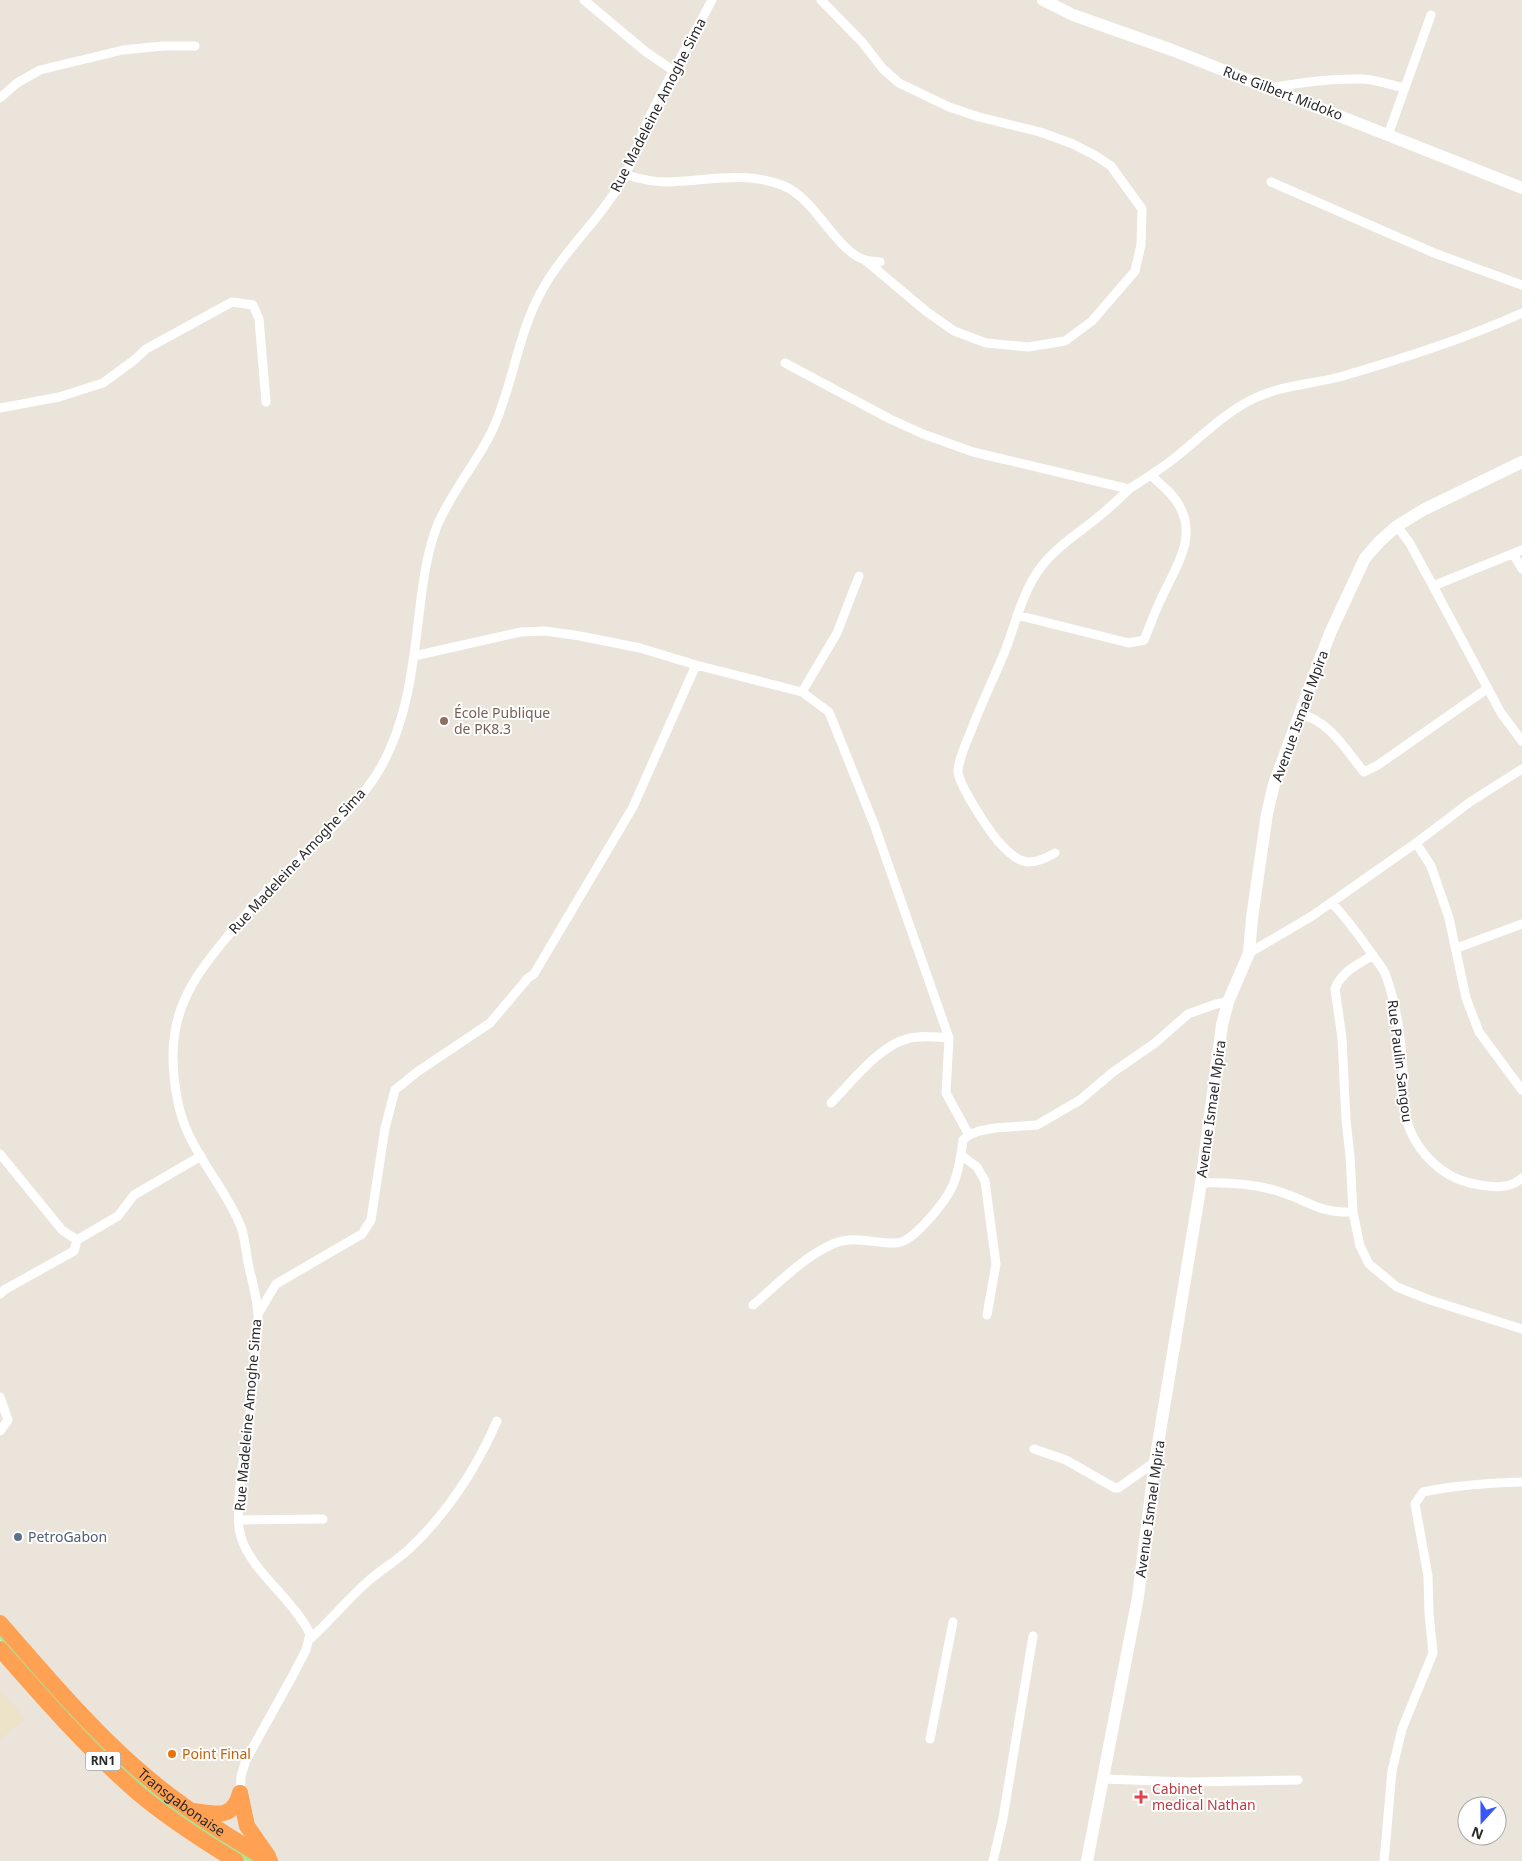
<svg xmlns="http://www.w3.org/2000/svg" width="1522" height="1861" viewBox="0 0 1522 1861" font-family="'Noto Sans',sans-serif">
	<rect width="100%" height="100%" fill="#ebe4da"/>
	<!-- education -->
	<path fill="#ede3c9" d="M0,1690L26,1719L0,1739Z"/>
	<!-- green -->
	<path fill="#aee396" d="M0,1632L70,1712L257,1861H247L215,1841L151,1796L67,1715L0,1639Z"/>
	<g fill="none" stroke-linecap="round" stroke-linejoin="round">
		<!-- street -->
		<path stroke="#fff" stroke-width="9" d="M584,0L646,52L674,71
			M821,0L862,42L883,69L899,83L949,107L979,117L1040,132L1073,144L1096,156L1111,166L1142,209L1141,245L1135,271L1092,321L1065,341L1028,347L986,343L954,331L927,312L865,260
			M1269,88C1300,83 1332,78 1363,79C1377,80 1391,85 1405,88
			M0,98L17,83L40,70L123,50L163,46H195
			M1388,135L1431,15
			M626,175C640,179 653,182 667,182C707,181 745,170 784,186C813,198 832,242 858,257C864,261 873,261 880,262
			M1271,182L1434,253L1522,285
			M785,363L890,419L923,434L973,452L1129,489C1145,479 1161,469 1176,457C1201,437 1225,412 1255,398C1282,385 1314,384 1343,376C1404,358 1464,339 1522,313
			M0,408L59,397L103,383L133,361L146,349L232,302L253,305L259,319L266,402
			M1397,526L1409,542L1433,586L1501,713L1522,741
			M1514,555L1522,569
			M1433,586L1522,550
			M1017,615L1129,643L1144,640C1150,626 1155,611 1162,597C1175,568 1197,539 1180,507C1174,494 1161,485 1152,476
			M414,656L521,632L545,631L580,636L640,648L696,665
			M802,692L837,633L859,576
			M1299,714C1328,719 1346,750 1364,772L1378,765L1488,688
			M1416,843L1431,866L1449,918L1466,998L1479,1032L1522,1090
			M1055,853C1028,869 1017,863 997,840C988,829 958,784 958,771C959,758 966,743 971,731C981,704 994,678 1005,651C1016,623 1022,592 1041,567C1055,549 1074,536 1092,522C1105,512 1117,501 1129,489
			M1332,903C1348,920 1361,938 1374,957C1378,963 1384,969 1386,976C1397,1006 1401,1039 1403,1070C1404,1084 1402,1098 1405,1112C1411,1147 1440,1178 1475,1184C1491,1187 1509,1190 1522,1178
			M1457,948L1522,924
			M1249,953L1312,916L1416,843L1470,802L1522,769
			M1373,955C1358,964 1341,972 1335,989L1342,1038L1346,1120L1350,1156L1353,1212L1360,1246L1369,1264L1397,1287L1430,1300L1522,1329
			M831,1103C850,1084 880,1045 907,1039C920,1035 935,1037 949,1038
			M0,1154L62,1230L77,1240L74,1251L4,1290L0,1294
			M961,1155L977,1167L985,1181L996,1264L987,1315
			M1201,1183C1228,1182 1260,1184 1286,1194C1314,1204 1321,1213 1353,1212
			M77,1240L118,1216L134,1195L201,1156
			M753,1305C778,1284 804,1256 835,1243C856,1235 875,1244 896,1243C913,1243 946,1201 953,1185C959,1171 961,1155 963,1140L969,1135L979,1131L995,1128L1037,1125L1080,1100L1113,1072L1155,1043L1188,1014L1216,1004L1228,1002
			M258,1314L276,1284L362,1234L371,1220L385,1128L395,1090L417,1072L490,1023L528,978L534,974L633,807L696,665L802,692L829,712L874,824L949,1038L946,1093L969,1135
			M0,1397L8,1420L0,1431
			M1034,1449L1066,1460L1115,1488H1118L1155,1462
			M239,1520L323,1519
			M309,1640C329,1622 346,1601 366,1583C379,1571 395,1562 408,1550C448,1513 475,1471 497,1421
			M930,1739L953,1622
			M1103,1779L1187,1782L1298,1780
			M240,1793L241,1776L246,1760L293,1675L306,1650L310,1634C294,1600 251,1571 241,1537C234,1516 243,1460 247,1437C251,1409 253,1382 255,1354C256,1342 258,1330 258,1318C258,1300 252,1281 248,1263C246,1252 245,1238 241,1227C228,1193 202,1165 187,1131C175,1104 170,1061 175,1032C181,994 203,966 227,937C243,918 258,899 276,882C310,848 357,809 381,767C409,717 413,662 420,607C423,580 427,552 437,526C451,492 476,464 492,431C513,386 517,336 541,292C563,251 599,221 622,181C634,160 640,135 651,114C670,75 692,38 712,0
			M993,1861L1003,1818L1033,1636
			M1384,1861L1392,1771L1402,1729L1433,1653L1429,1613L1428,1576L1415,1504L1423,1492C1456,1485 1488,1483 1522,1482"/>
		<!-- secondary -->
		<path stroke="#fff" stroke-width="12" d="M1043,0L1073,15L1172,50L1522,188
			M1087,1861L1138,1597L1155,1462L1201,1183L1222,1025L1228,1002L1249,953L1252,918L1259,869L1267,814L1274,784L1316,670L1331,631L1365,558L1380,541L1397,526L1423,510L1522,462"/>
		<!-- highway -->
		<g stroke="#ffa152" stroke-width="16">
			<path id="s1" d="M0,1623C43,1672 85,1722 133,1765C175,1803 222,1833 270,1861"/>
			<path d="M0,1649C44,1699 88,1750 139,1794C169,1819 203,1841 236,1861"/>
			<path d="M240,1793L247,1826L268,1856"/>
			<path d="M194,1811C216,1814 233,1820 240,1793"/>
		</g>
	</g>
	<!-- markers -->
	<circle fill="#8d6e63" stroke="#fff" stroke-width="2" cx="444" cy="721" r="5"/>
	<circle fill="#5c6f8a" stroke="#fff" stroke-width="2" cx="18" cy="1537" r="5"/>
	<circle fill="#e8710a" stroke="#fff" stroke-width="2" cx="172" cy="1754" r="5"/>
	<path fill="#e0444e" stroke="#fff" stroke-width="2" d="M1138.5 1789.5h5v5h5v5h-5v5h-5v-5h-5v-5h5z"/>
	<g text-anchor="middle" stroke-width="4" stroke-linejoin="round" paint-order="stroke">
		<!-- shield labels -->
		<rect fill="#fff" stroke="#696969" stroke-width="1" x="85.5" y="1751.5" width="35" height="19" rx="4"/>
		<g font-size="12" font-weight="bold" fill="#292929">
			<text x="103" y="1765">RN1</text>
		</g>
		<!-- street labels -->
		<g font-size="14" fill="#292929" stroke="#fff">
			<text transform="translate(1283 93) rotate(21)" y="5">Rue Gilbert Midoko</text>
			<text transform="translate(658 105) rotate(-63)" y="5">Rue Madeleine Amoghe Sima</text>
			<text transform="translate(1300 716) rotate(-70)" y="5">Avenue Ismael Mpira</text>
			<text transform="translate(297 861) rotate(-47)" y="5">Rue Madeleine Amoghe Sima</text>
			<text transform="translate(1400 1061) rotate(83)" y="5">Rue Paulin Sangou</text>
			<text transform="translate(1211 1109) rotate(-82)" y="5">Avenue Ismael Mpira</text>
			<text transform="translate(248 1415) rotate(-85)" y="5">Rue Madeleine Amoghe Sima</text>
			<text transform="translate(1150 1509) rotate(-82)" y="5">Avenue Ismael Mpira</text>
			<text dy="5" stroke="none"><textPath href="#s1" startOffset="256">Transgabonaise</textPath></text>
		</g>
		<!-- education labels -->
		<g font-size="14" fill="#785e54" stroke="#fff" text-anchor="start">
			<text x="454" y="718">École Publique<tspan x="454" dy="16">de PK8.3</tspan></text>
		</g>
		<!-- service labels -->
		<g font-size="14" fill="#4e5e75" stroke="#fff" text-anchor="start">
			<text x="28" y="1542">PetroGabon</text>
		</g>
		<!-- food labels -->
		<g font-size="14" fill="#c56008" stroke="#fff" text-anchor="start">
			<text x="182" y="1759">Point Final</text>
		</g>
		<!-- health labels -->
		<g font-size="14" fill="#be3a42" stroke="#fff" text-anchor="start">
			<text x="1152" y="1794">Cabinet<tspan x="1152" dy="16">medical Nathan</tspan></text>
		</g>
	</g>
	<!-- north arrow -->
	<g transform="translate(1482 1821) rotate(201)"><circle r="24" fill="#ffffff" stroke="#a9a9a9"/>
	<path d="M0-4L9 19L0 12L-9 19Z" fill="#3857fa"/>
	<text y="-8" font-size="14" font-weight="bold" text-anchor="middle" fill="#292929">N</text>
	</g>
</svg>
